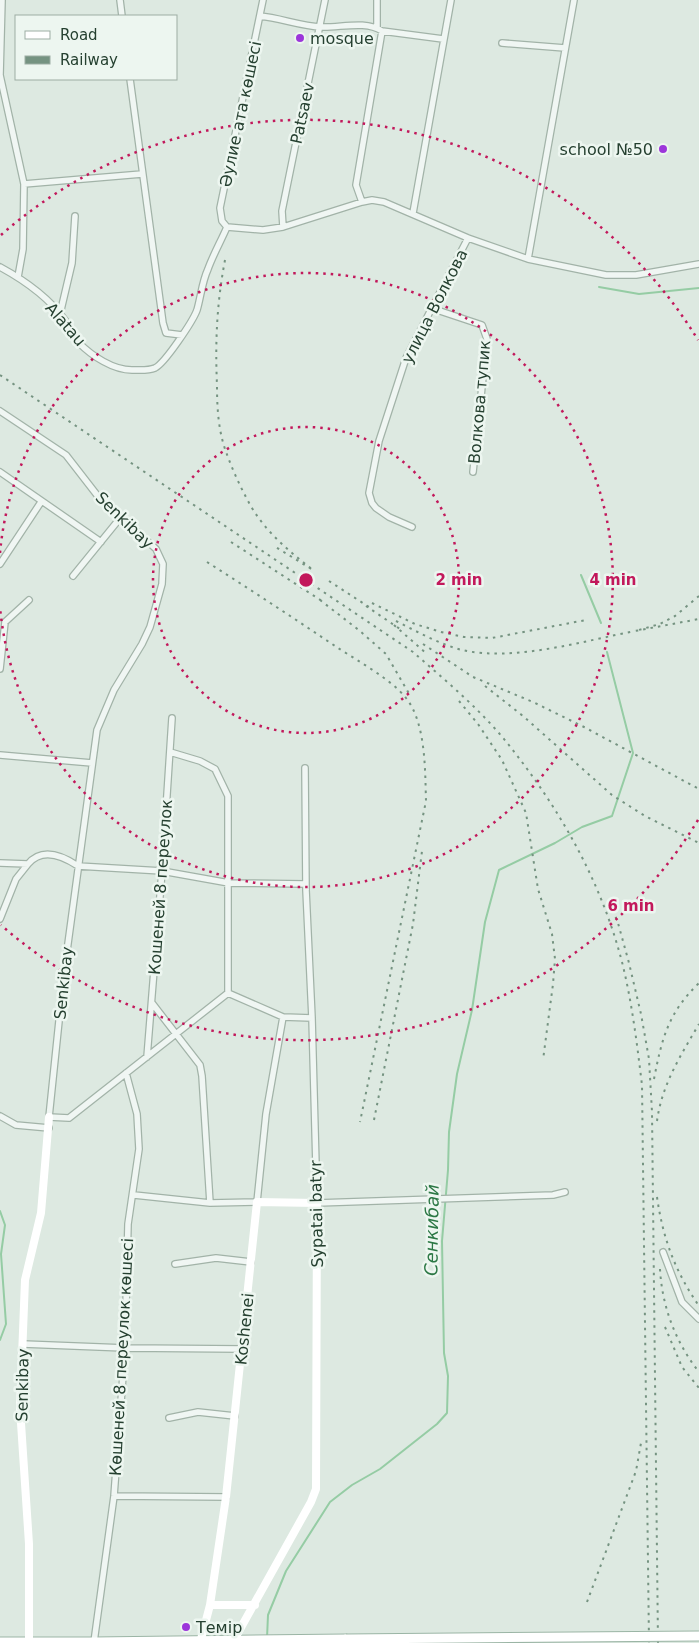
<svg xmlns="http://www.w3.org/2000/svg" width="699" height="1643" viewBox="0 0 699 1643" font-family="'DejaVu Sans',sans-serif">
	<rect width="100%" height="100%" fill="#dde9e1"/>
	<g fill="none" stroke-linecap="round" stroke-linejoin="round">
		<!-- stream -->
		<path stroke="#95cca4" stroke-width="2" d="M599,287L639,294L699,288
			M581,575L601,623
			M0,1211L5,1225L1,1254L6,1324L0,1340
			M267,1638L268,1615L286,1571L330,1502L352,1485L380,1469L437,1424L447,1413L448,1376L444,1353L442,1241L448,1170L449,1132L457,1074L472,1010L485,922L499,870L555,843L582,827L612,816L633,753L607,652"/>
		<defs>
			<path id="street" d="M2,0L0,75L24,184L23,249L18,277
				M120,0L122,16
				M260,16C280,18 301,26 321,27C340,28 365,20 382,31L443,39
				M377,27V0
				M502,43L565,48
				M130,79L163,323L166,333L182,335
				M24,184L142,174
				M362,202L356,185L382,31
				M413,213L451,0
				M227,227L222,221L220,208L263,0
				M283,227L282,211L325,0
				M528,259L574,0
				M0,267C24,280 49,298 65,320C70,327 73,336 79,343C92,356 113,370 132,370C140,370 148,371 155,368C165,363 193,321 197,310C201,296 202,282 208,269C213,255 221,241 227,227L263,230L283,227L362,202L372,200L384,202L468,238L528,259L606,275H636L699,264
				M431,308L482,325L487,339L473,472
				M60,314L72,263L75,216
				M0,411L66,455L97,495L156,549L163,564L162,584L150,627L142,644L114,690L97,730L64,973L49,1117L69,1118L228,993
				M0,472L101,542
				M412,527L389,517L376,508L372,503L369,493L379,441L406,358L468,238
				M0,564L41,502
				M73,576L121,517
				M0,669L5,622L29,600
				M170,752L200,761L215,769L228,796V993L283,1017L312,1018
				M0,755L92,763
				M305,768L306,890L312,1018L317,1203L553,1195L565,1192
				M0,863L28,864C42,847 63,856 78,866L162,871L229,883L305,884
				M0,919L16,879L28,864
				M152,1003L200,1065L202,1076L210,1203
				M147,1057L162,871L172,718
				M0,1116L16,1125L49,1128
				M134,1195L210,1203L257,1202L266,1114L283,1017
				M663,1252L682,1302L699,1319
				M175,1264L216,1258L251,1262
				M23,1344L125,1348L242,1349
				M169,1418L198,1412L235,1416
				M114,1496L226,1497
				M94,1642L114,1496L125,1348L128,1224L139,1149L137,1114L126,1073"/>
			<path id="primary" d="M0,1642H94L346,1639"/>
		</defs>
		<!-- street casing -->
		<use href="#street" stroke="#a2b3a8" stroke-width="8"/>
		<!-- primary casing -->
		<use href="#primary" stroke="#9bb5a5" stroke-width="11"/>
		<!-- street -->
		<use href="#street" stroke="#f0f6f3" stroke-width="5.5"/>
		<!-- secondary -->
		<path stroke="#fff" stroke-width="8" d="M210,1605H255
			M29,1643V1544L20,1408L25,1280L41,1213L49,1117
			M200,1643L210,1605L226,1497L257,1202L317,1203L316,1489L311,1502L234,1640L230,1642"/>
		<!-- primary -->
		<use href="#primary" stroke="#fff" stroke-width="9"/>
		<!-- rail -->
		<path stroke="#759381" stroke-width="2" stroke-dasharray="2.5 5" stroke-linecap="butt" d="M225,260C217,302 215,341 217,385C217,406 218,428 225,449C232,469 241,489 252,508C267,533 290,552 313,570L274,546
			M0,375L413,652C446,681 481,710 508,744C560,809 601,881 622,962C632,1002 637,1044 642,1085L649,1643
			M231,542L325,603
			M207,562C251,590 295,619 338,648C358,661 392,680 406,698C426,723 425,770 426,801L360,1122
			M329,581L372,609
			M699,596L675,616L660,624L635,631L699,619
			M320,600L360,631L386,654L411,697
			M372,603L415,624L441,632L464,637L492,638L586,620
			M366,606L400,629
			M396,621C418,632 439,644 462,650C514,662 583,641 635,631
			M394,625L427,654
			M423,644L473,677L533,702L584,727L699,789
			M485,686L523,716L612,795L645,816L699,843
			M459,701L478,724L502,760L526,813L538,889L552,934L555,959L553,984L543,1060
			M610,903L618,923L629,963L641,1014L649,1059L652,1112L658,1643
			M654,1079C662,1038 668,1013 699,983
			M374,1120L413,924L422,851
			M657,1121C662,1084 681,1055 699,1024
			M657,1197C663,1239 675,1271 699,1306
			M660,1269C662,1307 676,1343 699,1372
			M665,1327L682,1367L699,1388
			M587,1602L636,1471L641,1443"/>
		<defs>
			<path id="primary-bridge" d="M346,1639L699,1636"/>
		</defs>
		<!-- primary-bridge casing -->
		<use href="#primary-bridge" stroke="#9bb5a5" stroke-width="11" stroke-linecap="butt"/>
		<!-- primary-bridge -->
		<use href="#primary-bridge" stroke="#fff" stroke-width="9"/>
	</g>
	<!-- distance rings -->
	<g fill="none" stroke="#c2185b" stroke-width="2.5" stroke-dasharray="2.5 5">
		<circle cx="306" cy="580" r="153"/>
		<path d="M0 553A307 307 0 1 1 0 607"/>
		<path d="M698 820A460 460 0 0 1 1 925M1 235A460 460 0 0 1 698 340"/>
	</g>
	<!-- markers -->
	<g fill="#9c36da" stroke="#edf6f0" stroke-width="2">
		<circle cx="300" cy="38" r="5"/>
		<circle cx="663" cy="149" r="5"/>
		<circle cx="186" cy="1627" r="5"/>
	</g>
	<g text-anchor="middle" stroke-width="5" stroke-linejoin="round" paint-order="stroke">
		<!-- poi labels -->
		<g font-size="16" fill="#254030" stroke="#edf6f0" text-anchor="start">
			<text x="310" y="44">mosque</text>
			<text x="653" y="155" text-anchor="end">school №50</text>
			<text x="196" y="1633">Темір</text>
		</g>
		<!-- street labels -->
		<g font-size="16" fill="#254030" stroke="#edf6f0">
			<text transform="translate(302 113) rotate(-78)" y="6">Patsaev</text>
			<text transform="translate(240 114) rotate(-78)" y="6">Әулие ата көшесі</text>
			<text transform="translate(434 306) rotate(-63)" y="6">улица Волкова</text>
			<text transform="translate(66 324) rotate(49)" y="6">Alatau</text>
			<text transform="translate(479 402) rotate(-85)" y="6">Волкова тупик</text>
			<text transform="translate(125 520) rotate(44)" y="6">Senkibay</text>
			<text transform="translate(160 887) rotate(-86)" y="6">Кошеней 8 переулок</text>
			<text transform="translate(63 983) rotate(-84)" y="6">Senkibay</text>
			<text transform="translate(316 1214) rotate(-91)" y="6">Sypatai batyr</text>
			<text transform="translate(244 1329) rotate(-84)" y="6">Koshenei</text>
			<text transform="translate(121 1357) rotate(-87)" y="6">Көшеней 8 переулок көшесі</text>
			<text transform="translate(22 1385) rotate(-89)" y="6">Senkibay</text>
		</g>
		<!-- water labels -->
		<g font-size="18" font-style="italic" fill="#2c7845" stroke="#edf6f0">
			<text transform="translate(432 1230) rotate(-89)" y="6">Сенкибай</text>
		</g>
	</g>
	<circle cx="306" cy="580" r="8" fill="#c2185b" stroke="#edf6f0" stroke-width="2.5"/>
	<g font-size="15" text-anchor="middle" font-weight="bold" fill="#c2185b" stroke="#edf6f0" stroke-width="5" stroke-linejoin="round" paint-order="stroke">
		<text x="459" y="585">2 min</text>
		<text x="613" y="585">4 min</text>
		<text x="631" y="911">6 min</text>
	</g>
	<!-- legend -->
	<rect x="15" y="15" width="162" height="65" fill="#edf6f0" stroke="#9dada3"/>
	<rect x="25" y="31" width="25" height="8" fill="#ffffff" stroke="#9dada3"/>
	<text x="60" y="40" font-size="15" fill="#254030">Road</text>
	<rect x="25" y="56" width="25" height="8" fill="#759381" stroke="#9dada3"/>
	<text x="60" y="65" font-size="15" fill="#254030">Railway</text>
</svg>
